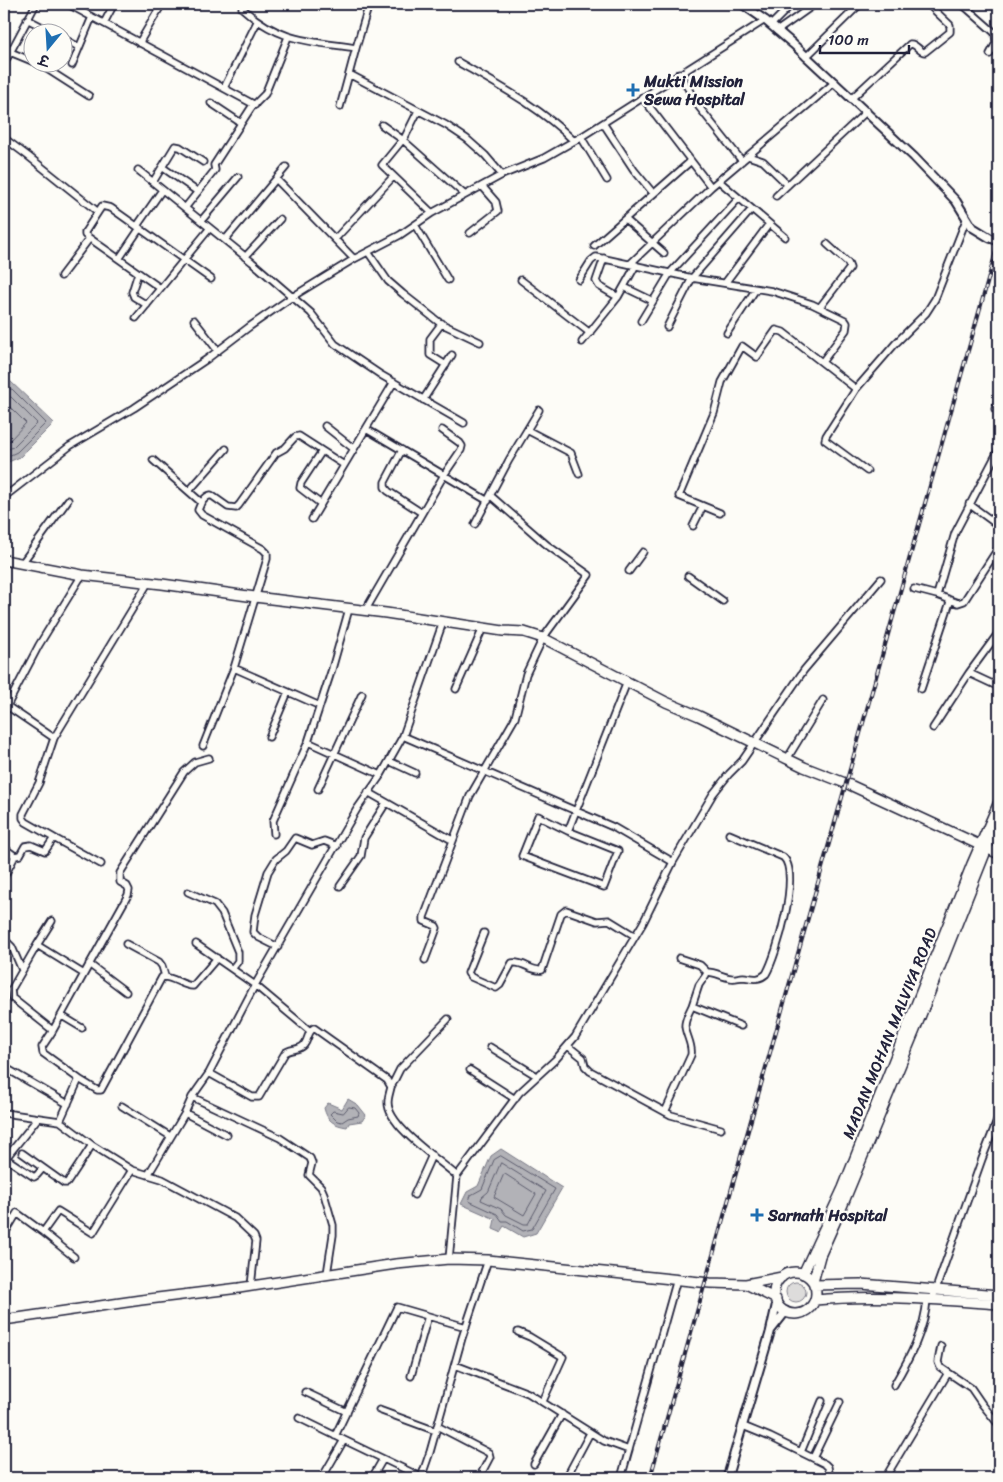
<svg xmlns="http://www.w3.org/2000/svg" width="1003" height="1482" viewBox="0 0 1003 1482" font-family="Sriracha,'Playpen Sans Deva',sans-serif">
	<rect width="100%" height="100%" fill="#fdfcf7"/>
	<filter id="ink" filterUnits="userSpaceOnUse"><feTurbulence type="fractalNoise" baseFrequency=".02" numOctaves="2"/><feDisplacementMap in="SourceGraphic" scale="10" xChannelSelector="R" yChannelSelector="G"/><feConvolveMatrix kernelMatrix="1 2 1 2 8 2 1 2 1" color-interpolation-filters="sRGB"/></filter>
	<g filter="url(#ink)">
		<!-- green -->
		<path fill="#dddcdb" stroke="#807f8b" d="M786 1292a10 10 0 1 1 20 0a10 10 0 1 1-20 0Z"/>
		<!-- water -->
		<path fill="#b2b2b7" stroke="#787885" d="M10,381L54,423L20,457L6,463L4,461V388Z
			M348,1099L358,1105L366,1115L362,1121L349,1123L347,1127C334,1125 327,1121 324,1108L328,1103L342,1109Z
			M501,1149L562,1188L536,1233L523,1237L504,1226L500,1232L493,1229L495,1219L461,1204L467,1192L478,1186L491,1156Z"/>
		<g fill="none" stroke-linecap="round" stroke-linejoin="round">
			<!-- shore -->
			<path stroke="#5c5c6d" stroke-width="1" d="M4,391L12,389L46,423L17,452L4,458
				M4,397H11L37,423L13,447L4,451
				M4,404L8,405L26,423L9,441L4,444
				M349,1107L355,1108L359,1113L358,1116L348,1118L342,1122L337,1121L330,1114L333,1111L343,1113Z
				M501,1156L555,1189L532,1229L523,1231L507,1221H502L497,1214L469,1201L471,1195L482,1189L494,1160Z
				M501,1163L546,1191L528,1224H524L506,1215L501,1209L481,1200L482,1197L488,1192Z
				M505,1174L536,1194L524,1215L494,1197L503,1176Z"/>
			<defs>
				<path id="minor" d="M68,4L255,105
					M962,4L995,33L996,43L990,54
					M242,8C279,42 309,41 356,48L349,74L446,125L467,139L485,155L502,175
					M27,19L52,32
					M104,23L114,4
					M771,25L792,4
					M777,31L815,4
					M62,38L79,47
					M139,43L162,4
					M356,48L369,4
					M10,52L32,61
					M806,57L860,4
					M36,62L89,96
					M458,62C498,85 540,107 574,141
					M4,64L36,4
					M72,65L92,17
					M679,73L699,107L742,161
					M224,88L257,22
					M642,97L711,187L835,82
					M852,98L910,44C916,43 919,52 925,52L950,32V25L928,4
					M211,103L241,123
					M340,107L349,74
					M418,111L405,137L382,165L432,213
					M603,123L634,170L653,193
					M382,125L403,140L465,195
					M581,137L607,180
					M4,138L28,156L98,212L102,206L111,208L211,279
					M748,156L763,161L788,185
					M162,167L198,192
					M138,170L252,262L311,313L335,344L381,375L464,423
					M276,179L354,259
					M719,181L785,237
					M153,182L175,146L180,147L203,162
					M776,196L867,111
					M185,208L215,170L214,165L251,108L265,94L288,37
					M98,212L85,232V235L160,288
					M625,219L664,253
					M201,221L238,177
					M415,225L448,280
					M137,226L162,190
					M470,233L498,211L496,202L482,186
					M335,239L393,177
					M225,240L286,167
					M594,246L691,161
					M368,252L388,281L403,294L440,323L480,342
					M245,257L280,219
					M604,258L596,281L599,286L618,297L636,265
					M119,259L140,228
					M630,264L711,187
					M138,273L132,292L134,297L147,305
					M61,276L89,239
					M521,280L590,333
					M579,280L591,261L596,257L692,278L772,291L812,304L845,320L847,323L846,330L822,362
					M725,283L769,224
					M624,287L653,301
					M820,307L850,268L848,263L827,244
					M136,318L210,228
					M194,320L218,351
					M641,321L670,273L739,198
					M442,323L430,339V355L446,365
					M667,327L692,278L752,209
					M727,333L756,289
					M582,342L618,297
					M856,389L826,436L825,440L867,471
					M423,400L452,355
					M995,409L999,398
					M325,426L354,449
					M366,429L488,501
					M527,430L571,453L579,474
					M402,450L385,482V487L388,491L422,513
					M153,460L202,503
					M189,491L226,449
					M4,497L70,446L134,408L207,359L249,327L292,297L354,259L400,235L432,213L502,175L544,158L581,137L765,20
					M321,504L300,488L301,483L322,451
					M969,504L999,526
					M720,513L679,496L714,413L722,382L742,346L757,357L776,330L783,332L856,389L895,344L926,313L935,299L966,220
					M312,519L394,382
					M475,524L509,460L539,410
					M693,526L703,506
					M22,563L68,500
					M629,571L643,552
					M688,576L723,601
					M914,589L937,595
					M950,600L958,603L964,601L999,547
					M365,611L444,475L461,450L462,446L460,443L442,430
					M234,668L320,706
					M969,673L999,687
					M456,689L483,628
					M921,689L950,602L948,599L937,595L955,533L999,449
					M933,728L969,673L999,632
					M403,736L613,827L673,862
					M269,737L288,692
					M54,738L148,583
					M308,742L381,775
					M203,746L234,668L267,559V553L263,549L202,515L198,510C200,504 205,496 211,495L228,507L236,508L239,505L276,453L285,448L295,437L299,436L344,465
					M787,759L823,700
					M389,761L415,773
					M318,789L362,694
					M368,792L452,840
					M568,831L538,816L522,856L604,887L618,851L568,831L627,682
					M274,834L273,821L308,742L332,669L349,609
					M54,838L101,864
					M4,848L15,856
					M4,877L15,856L20,855L25,846L31,845L45,851L54,838L26,822L23,818V814L39,783L54,738L7,706L39,645L82,575
					M340,886L361,856L364,838L386,803
					M188,892L215,904L222,913L238,952V961L232,969
					M484,933L468,973L471,977L496,988L500,985L512,963C523,961 532,972 542,970L561,914L566,910L597,921L609,920L635,936
					M4,939L12,947L22,970
					M126,944L159,962L162,966L165,976
					M196,944L255,985L310,1031
					M37,945L52,921
					M278,947L258,937L253,932L255,915L268,872L276,859L286,851L295,838L312,845L324,841L337,846
					M679,958L700,965L707,972L706,975L699,985L692,1006
					M425,960L437,928L436,926L424,921V917L470,796L515,718L526,674L543,638L589,575L547,545L491,496
					M89,964L126,992
					M707,972C716,972 722,977 731,978C735,979 739,977 743,977C753,978 758,981 766,974C777,955 801,872 783,857L729,834
					M62,1016L82,1028
					M52,1032L84,974
					M568,1046L583,1058L585,1066L590,1071L671,1115L721,1129
					M490,1047L537,1076
					M4,1067L68,1104
					M470,1070L515,1099
					M209,1073L252,1097H259L285,1053C290,1048 299,1051 304,1045C309,1039 307,1032 314,1028L387,1080L391,1087C390,1092 388,1097 388,1102C387,1126 441,1161 457,1176
					M79,1079L97,1090H101L162,977C173,976 182,986 193,986L217,958
					M391,1087L400,1069L448,1019
					M192,1097L280,1138L310,1158L312,1163L309,1175L321,1187L324,1194L333,1225V1235L327,1274
					M122,1106L170,1136
					M665,1112L691,1055C693,1045 686,1036 685,1026C685,1019 689,1012 692,1006L741,1026
					M4,1113L60,1121L92,1145L132,1170L162,1179L235,1218L254,1236L256,1241L251,1286
					M185,1113L227,1135
					M60,1121L79,1079L43,1053L42,1047L52,1032L51,1029L12,998L11,990L37,945L84,974L128,895L129,890L127,886L120,882V873L184,772L195,762L209,758
					M22,1153L64,1183H67L92,1145
					M4,1157L34,1177L37,1175L43,1168
					M6,1158L38,1118
					M148,1175L185,1113L192,1097L209,1073L255,985L357,809L381,775L403,736L443,622
					M414,1195L432,1155
					M43,1232L74,1257
					M4,1235L17,1213L43,1232L58,1211L93,1233L132,1170
					M449,1259L457,1176L519,1093L556,1059L575,1037L643,923L673,862L713,794L729,774L742,761L804,670L881,579
					M932,1300L982,1159L999,1116
					M518,1332L530,1337L563,1357L543,1401
					M941,1346L938,1362L940,1367L971,1388L982,1404L999,1425
					M455,1365L528,1393L604,1441L629,1450
					M411,1376L428,1316
					M894,1385C909,1359 925,1330 927,1299
					M305,1392L347,1412
					M379,1410L436,1431
					M299,1418L344,1440
					M437,1426L489,1453L490,1457L480,1476
					M743,1426L770,1437L825,1464L828,1467L830,1478
					M335,1436L397,1307L466,1327
					M801,1452L822,1401
					M813,1458L840,1402
					M534,1464L562,1414
					M8,1478V1477
					M322,1478L344,1440L421,1477
					M372,1478L383,1459
					M421,1478L430,1452L462,1338L488,1260
					M566,1478L590,1433
					M621,1478L677,1279
					M885,1478L948,1373
					M998,1478L999,1475"/>
				<path id="tertiary" d="M742,4L765,20L793,44L914,157L956,201L972,227L990,238L999,241
					M771,1330L786,1311
					M727,1478L770,1333L777,1302"/>
				<path id="primary" d="M4,560L82,575L162,584L255,597L386,613L503,631L524,632L543,638L666,702L699,716L804,767L850,785L999,854"/>
				<path id="trunk" d="M774 1293a21 21 0 1 1 42 0a21 21 0 1 1-42 0Z
					M803,1274L843,1188L972,864L999,802
					M813,1282L820,1256L841,1209L915,1030L999,818
					M746,1284L776,1299
					M814,1285L861,1284L999,1295
					M815,1300C876,1294 938,1300 999,1304
					M4,1320L141,1300L239,1288L396,1264L449,1259L488,1260L710,1283L746,1284L782,1277"/>
			</defs>
			<!-- minor casing -->
			<use href="#minor" stroke="#22223b" stroke-width="9"/>
			<!-- tertiary casing -->
			<use href="#tertiary" stroke="#22223b" stroke-width="11"/>
			<!-- primary casing -->
			<use href="#primary" stroke="#22223b" stroke-width="12"/>
			<!-- trunk casing -->
			<use href="#trunk" stroke="#22223b" stroke-width="12"/>
			<!-- minor -->
			<use href="#minor" stroke="#fdfcf7" stroke-width="5.5"/>
			<!-- tertiary -->
			<use href="#tertiary" stroke="#fdfcf7" stroke-width="7"/>
			<!-- primary -->
			<use href="#primary" stroke="#fdfcf7" stroke-width="9"/>
			<!-- trunk -->
			<use href="#trunk" stroke="#fdfcf7" stroke-width="9"/>
			<defs>
				<path id="rail" d="M650,1478L999,241"/>
			</defs>
			<!-- rail casing -->
			<use href="#rail" stroke="#22223b" stroke-width="4"/>
			<!-- rail -->
			<use href="#rail" stroke="#fdfcf7" stroke-width="2" stroke-dasharray="5.5" stroke-linecap="butt"/>
		</g>
	</g>
	<!-- markers -->
	<g fill="#1f6fb2" stroke="#fdfcf7" stroke-width="2">
		<path d="M630.5 82.5h5v5h5v5h-5v5h-5v-5h-5v-5h5z"/>
		<path d="M754.5 1207.5h5v5h5v5h-5v5h-5v-5h-5v-5h5z"/>
	</g>
	<g text-anchor="middle" stroke-width="4.5" stroke-linejoin="round" paint-order="stroke">
		<!-- poi labels -->
		<g font-size="16" font-weight="bold" fill="#22223b" stroke="#fdfcf7" text-anchor="start">
			<text x="644" y="87">Mukti Mission<tspan x="644" dy="18">Sewa Hospital</tspan></text>
			<text x="768" y="1221">Sarnath Hospital</text>
		</g>
		<!-- street labels -->
		<g font-size="16" fill="#22223b" stroke="#fdfcf7">
			<text transform="translate(889 1033) rotate(-68)" y="6">MADAN MOHAN MALVIYA ROAD</text>
		</g>
	</g>
	<!-- margin -->
	<rect width="1003" height="1482" fill="none" stroke="#fdfcf7" stroke-width="20"/>
	<rect x="10" y="10" width="983" height="1462" fill="none" stroke="#22223b" stroke-width="2" filter="url(#ink)"/>
	<!-- north arrow -->
	<g transform="translate(48 48) rotate(198)"><circle r="24" fill="#fdfcf7" stroke="#a5a5ac"/>
	<path d="M0-4L9 19L0 12L-9 19Z" fill="#1f6fb2"/>
	<text y="-8" font-size="14" font-weight="bold" text-anchor="middle" fill="#22223b">उ</text>
	</g>
	<!-- scale -->
	<path d="M820 45v8h89v-8" fill="none" stroke="#22223b" stroke-width="2.5"/>
	<text x="828" y="45" font-size="15" fill="#22223b" stroke="#fdfcf7" stroke-width="4" paint-order="stroke">100 m</text>
</svg>
